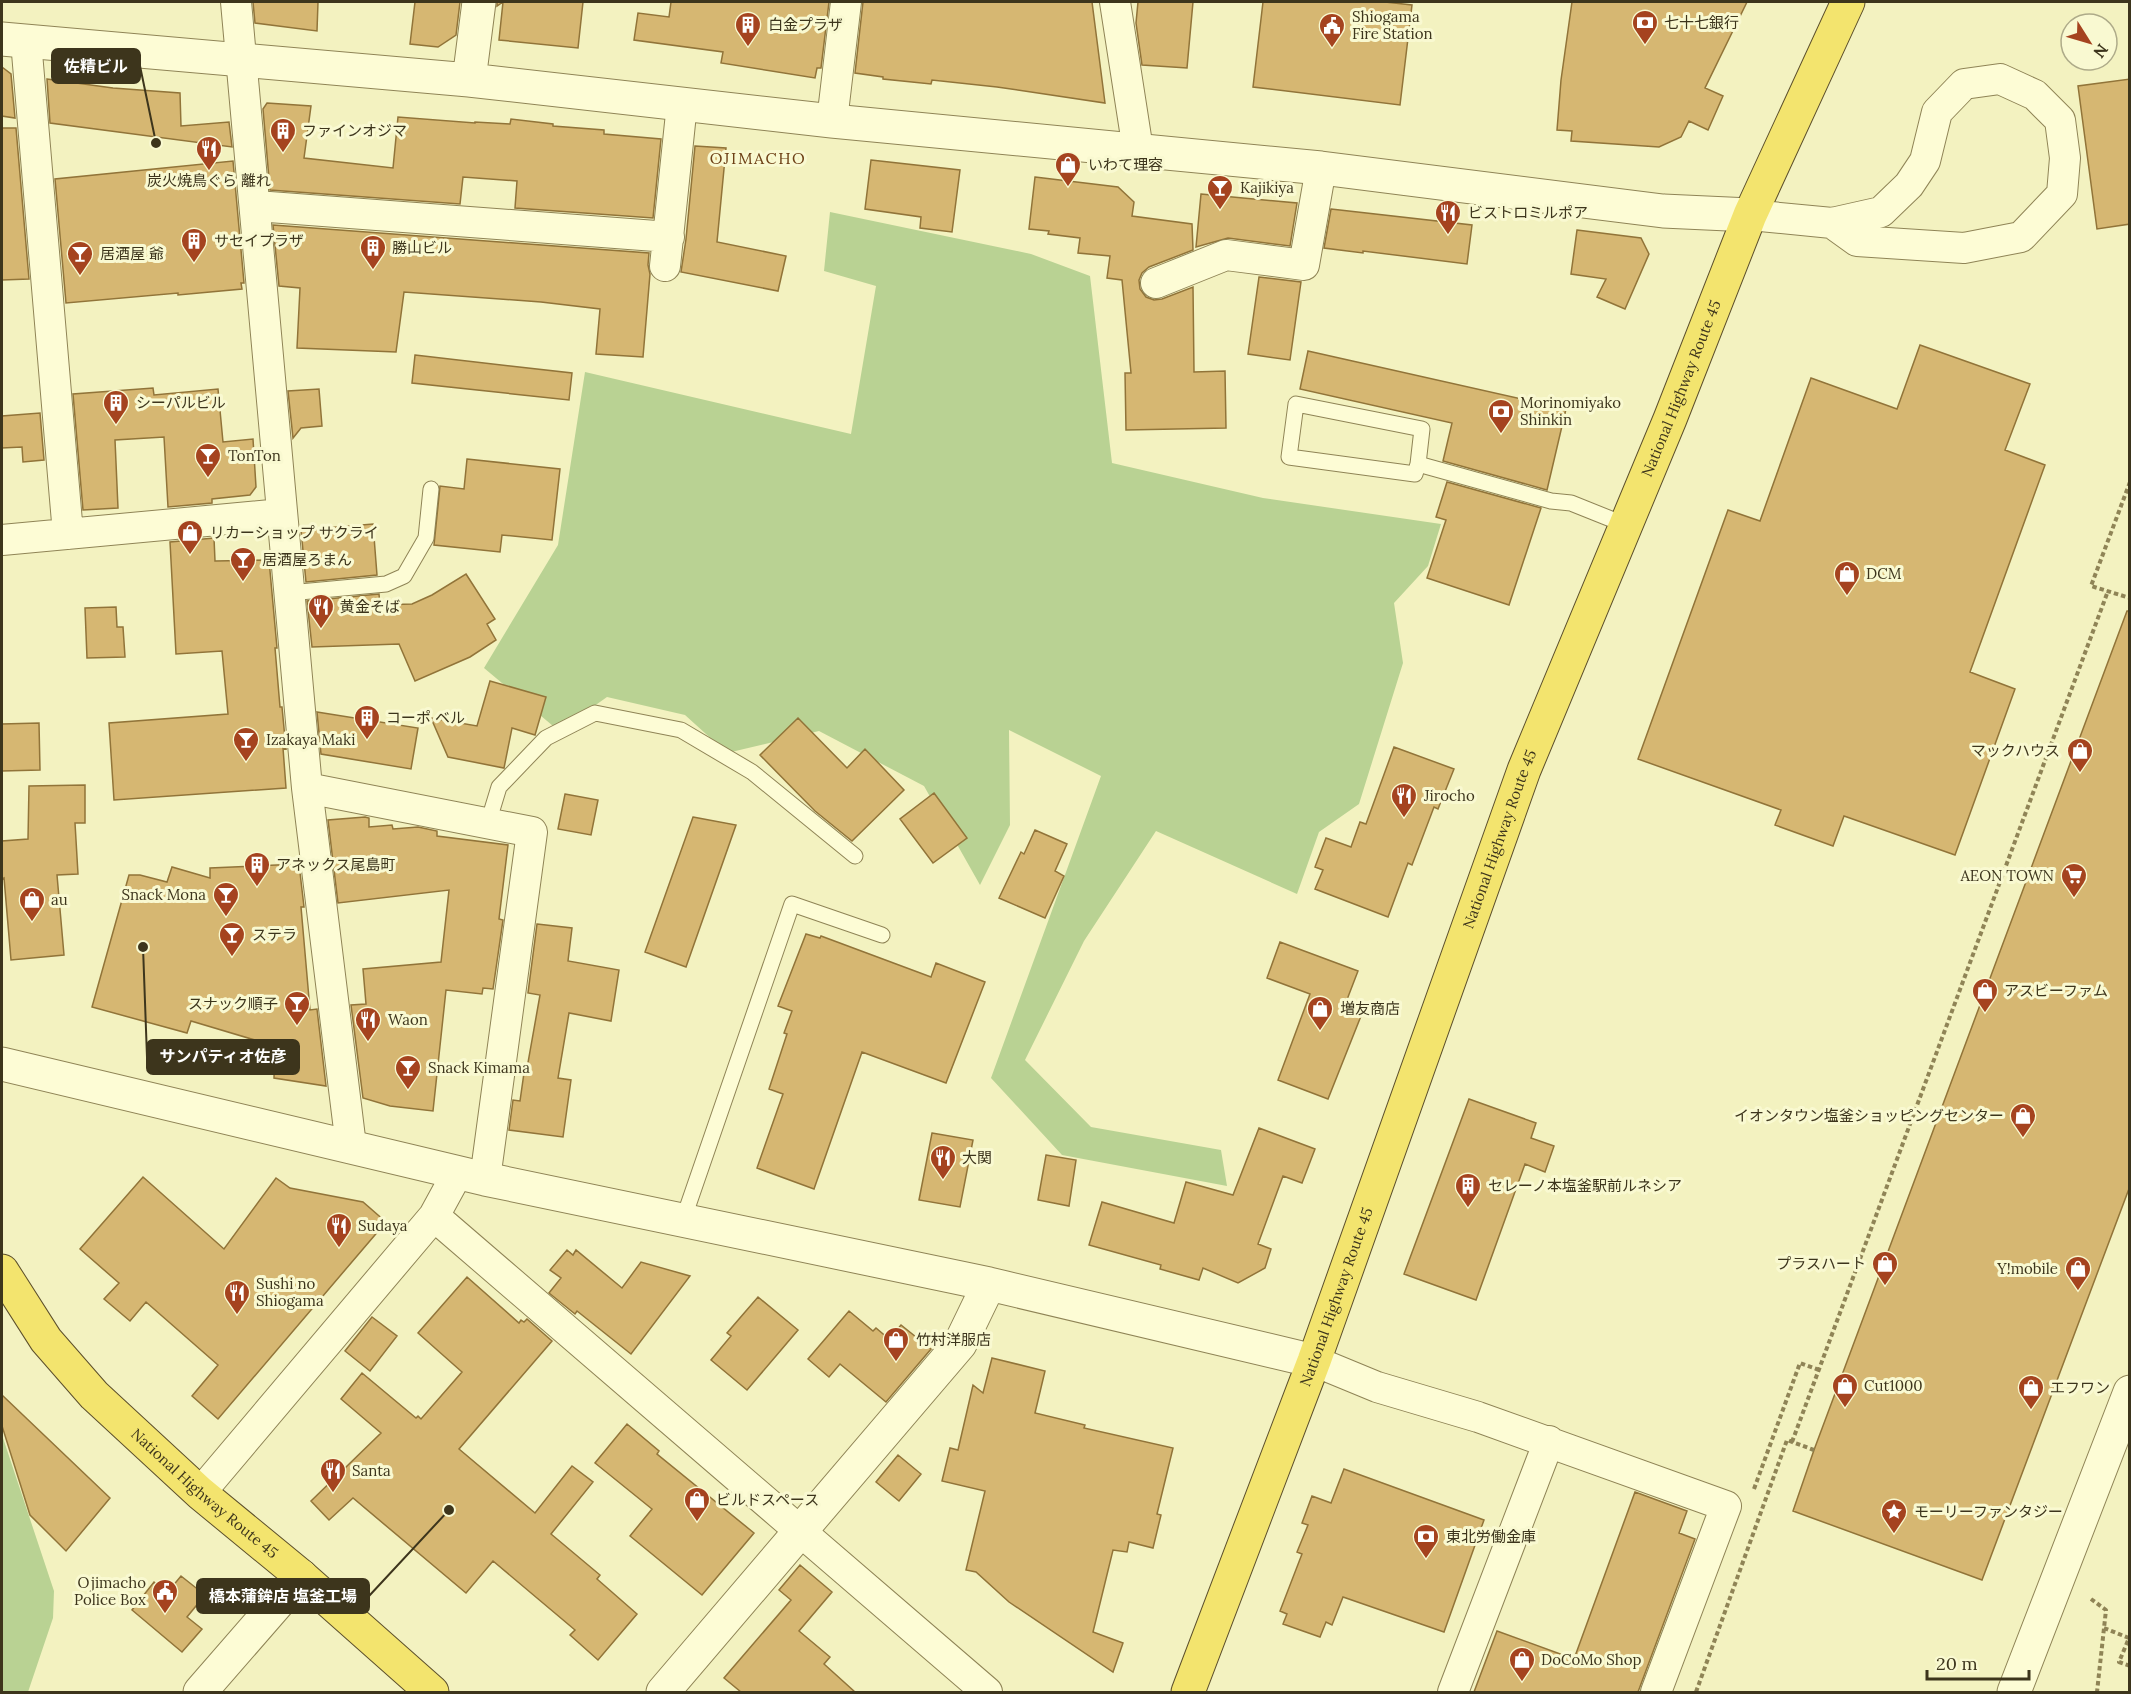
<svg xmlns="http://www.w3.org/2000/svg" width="2131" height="1694" viewBox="0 0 2131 1694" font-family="Lora,'Noto Sans JP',serif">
	<rect width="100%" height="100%" fill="#f3f2c0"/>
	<!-- green -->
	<path fill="#b9d293" d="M830,212L1031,254L1090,276L1112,463L1263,498L1441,524L1428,566L1394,603L1403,663L1359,804L1319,832L1297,894L1156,831L1084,941L1025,1060L1091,1127L1221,1150L1227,1186L1062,1155L991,1078L1101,776L1009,730L1010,825L980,885L924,786L819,731L727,753L685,715L607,697L559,731L484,668L558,545L585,372L851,434L876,286L824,271Z
		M2,1435L54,1591L53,1618L28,1692H2Z"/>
	<!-- building -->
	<path fill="#d6b772" stroke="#917439" stroke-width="1.5" d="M253,2H318L317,31L255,23Z
		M415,2H460L456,35L438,47L410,44Z
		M497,2H583L578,48L499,40L503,2L497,6Z
		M671,2H829L821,68H817L815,78L721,63L723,52L634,40L638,13L669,17Z
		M863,2H1092L1105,103L997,87L932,80L931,84L883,79V77L855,73Z
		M1138,2H1193L1187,68L1142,65L1136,23Z
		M1263,2H1385L1412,5L1400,105L1253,87Z
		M1572,2H1747L1705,88L1723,96L1708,130L1689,121L1681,137L1659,147L1571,141L1572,131L1557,130L1561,80Z
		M2,67L11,74L15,118L2,116Z
		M47,79L113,88L180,93L181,126L229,122L232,147L50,123Z
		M2130,79V224L2097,229L2078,86Z
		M267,103L311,106L304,158L393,168L398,117L475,123V122L510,124L511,119L553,124V126L604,130V134L661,139L653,218L515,208L517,181L463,177L460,204L270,190L263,109Z
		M2,128H16L29,279L2,280Z
		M695,146L726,148L717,242L786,256L778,291L681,272L686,239Z
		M871,160L960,170L952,232L920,228L921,217L865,209Z
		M233,161L244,283H241L242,289L178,295V293L66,303L55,179Z
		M1035,177L1118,187L1134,202L1132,216L1192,224L1193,250L1149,267L1142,273L1139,280L1140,289L1146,297L1154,300L1162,299L1193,287L1194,372L1225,371L1226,428L1126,430L1125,373H1131L1122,280L1107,278L1110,256L1078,253L1080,238L1048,234L1049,231L1029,229Z
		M1201,194L1297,203L1290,246L1228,238L1196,247Z
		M1331,209L1472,225L1467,264L1363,251V253L1324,248Z
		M273,225L649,253L648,265L650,274L643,357L596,354L600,309L541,302L404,292L396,352L297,348L300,288L279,286Z
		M1577,230L1641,238L1649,254L1625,309L1597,297L1606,279L1571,274Z
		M1259,277L1301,282L1290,360L1248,354Z
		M1920,345L2030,384L2005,450L2045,465L1970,672L2015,689L1955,855L1844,816L1833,846L1775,825L1781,810L1638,759L1728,510L1760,521L1811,378L1897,409Z
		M1308,351L1566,409L1547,490L1443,461L1452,423L1300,389Z
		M415,355L572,373L569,400L412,383Z
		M153,388L154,395L218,389L223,442L253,439L256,487L250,495L212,499V503L168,507L164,437L115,440L118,508L83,510L73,394Z
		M319,389L322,426L301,428L293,438L288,391Z
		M40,413L44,460L23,462L22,447L2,448V416Z
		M467,459L560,469L552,540L502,535L500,552L434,545L440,486L464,489Z
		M1447,482L1541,508L1509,605L1427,578L1446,520L1436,517Z
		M373,524L377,575L306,582L301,530Z
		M214,538L215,561L269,560L277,648H275L280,707H282L286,749L283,748L286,788L114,800L109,723L228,714L222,651L176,654L170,542Z
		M466,574L495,619L487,624L496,640L470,657L415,681L399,644L312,647L307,601L379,594L380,605L412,604L432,595Z
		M116,607L117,627H123L125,657L87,658L85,608Z
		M2127,611H2130V1186L1982,1580L1793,1511L1814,1450Z
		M490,681L546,697L535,735L512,728L504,768L448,757L431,718L477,726Z
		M317,712L418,728L411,769L321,754Z
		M798,718L847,768L865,749L904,790L852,841L815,811L760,755Z
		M39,723L40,770L2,771V724Z
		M1394,747L1454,769L1438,809L1434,807L1412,865L1408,863L1388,917L1315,889L1323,870L1315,867L1326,838L1351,847L1360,822L1366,824Z
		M85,785V823H75L78,874L57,875L64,955L11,960L4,878L2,879V841L28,839L29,786Z
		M934,793L967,838L933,863L900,819Z
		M565,794L598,800L591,835L558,829Z
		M365,817L369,818V827L392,825L393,829L418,827L437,831V836L508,845L499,919L503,920L493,989L483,988L482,994L446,990L433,1111L390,1106L363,1098L351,1005L366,1004L363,969L441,962L449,890L338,903L328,820Z
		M693,817L736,825L686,967L645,952Z
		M1035,830L1067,844L1055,871L1064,876L1045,918L999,898L1021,852L1024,854Z
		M299,864L304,907H301L310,1010L317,1009L326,1086L274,1078L275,1046L191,1021L187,1033L92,1007L129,875H140L167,882L172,867L210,878V868Z
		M537,924L572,928L568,961L619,970L611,1021L569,1013L558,1078L571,1080L563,1137L509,1130L513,1100L520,1101L524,1073L526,1074L540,995L528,993Z
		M806,934L820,938L821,936L931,977L936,963L985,982L946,1083L862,1052L814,1189L757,1168L783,1094L769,1089L787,1034L784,1033L792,1011L778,1006Z
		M1280,942L1358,971L1343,1010L1361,1016L1328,1099L1278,1080L1310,994L1267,978Z
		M1469,1099L1536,1123L1531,1138L1554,1146L1545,1172L1525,1164L1476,1300L1404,1274Z
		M1259,1128L1315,1149L1302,1183L1283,1176L1258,1244L1271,1249L1265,1268L1238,1283L1203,1268L1199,1280L1160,1269L1161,1265L1089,1245L1102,1202L1174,1223L1186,1182L1233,1195Z
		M932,1133L973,1140L960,1207L919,1200Z
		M1046,1155L1076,1160L1069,1206L1038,1200Z
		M143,1177L224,1249L276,1178L290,1188L363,1202L386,1222L218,1419L192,1396L218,1365L146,1302L130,1321L104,1299L119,1283L80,1249Z
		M567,1250L573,1255L576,1250L622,1288L641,1262L690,1276L631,1354L577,1311L575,1314L549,1293L561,1278L550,1270Z
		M467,1277L519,1323L521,1320L524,1322L527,1319L552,1341L459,1449L535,1513L572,1466L593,1482L551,1534L600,1575L597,1579L637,1614L598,1660L570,1635L575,1630L493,1561L466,1593L353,1498L329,1520L311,1501L381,1433L341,1399L362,1373L416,1418L418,1416L421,1419L462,1372L418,1333Z
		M758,1297L798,1330L747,1390L711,1360L731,1336L727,1333Z
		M849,1311L873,1331L876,1328L889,1339L901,1325L931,1349L886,1402L840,1364L829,1377L808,1359Z
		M372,1317L397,1336L370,1371L345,1351Z
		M992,1358L1045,1371L1035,1413L1085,1425L1084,1428L1173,1448L1157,1514L1161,1515L1153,1548L1129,1542L1127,1552L1113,1550L1093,1632L1123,1643L1113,1672L1009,1602L976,1572L966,1570L985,1491L942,1481L950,1448L958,1450L973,1385L983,1393Z
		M2,1395L110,1498L66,1551L30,1515L2,1426Z
		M627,1424L659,1451L657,1454L754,1533L702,1595L630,1536L652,1509L595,1463Z
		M898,1455L921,1474L899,1501L876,1482Z
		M1344,1469L1484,1520L1444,1632L1343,1597L1332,1625L1326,1622L1320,1637L1283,1624L1287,1614L1280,1611L1302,1554L1297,1552L1308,1525L1302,1523L1312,1496L1331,1503Z
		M1635,1492L1687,1511L1679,1533L1695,1539L1638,1692H1474L1497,1631L1574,1659Z
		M800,1565L832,1592L799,1631L830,1657L824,1664L855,1692H741L724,1678L791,1600L779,1590Z
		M181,1576L205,1595L187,1617L202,1629L182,1652L132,1610L154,1582L167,1593Z"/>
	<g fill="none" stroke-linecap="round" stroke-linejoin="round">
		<defs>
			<path id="service" d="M1418,464L1422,429L1296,404L1289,457L1415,474L1418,464L1551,501L1571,503L1626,525
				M289,593L386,584L404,576L426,538L431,489
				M488,823L499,787L546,738L595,713L681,730L752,772L855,856
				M683,1220L792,904L882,935"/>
			<path id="minor" d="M236,2L307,788L351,1146
				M1115,2L1138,150
				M26,41L68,534
				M832,121L846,2
				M256,206L669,237
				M1750,215L1832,223L1881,212L1909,185L1925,161L1937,112L1964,84L2000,79L2035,95L2060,120L2065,158L2062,194L2021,237L1964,248L1857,241L1832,223
				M665,266L682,104
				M1156,283L1226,255L1304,265L1321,168
				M2,540L282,514
				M307,788L532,832L485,1179
				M458,1172L434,1216L987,1692
				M1314,1361L1377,1387L1478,1417L1726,1506L1656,1692
				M200,1493L434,1216
				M1453,1692L1549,1441"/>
			<path id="tertiary" d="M2,39L469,80L832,121L1321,168L1663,211L1750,215
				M469,80L479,2
				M2,1064L485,1179L989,1284L1314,1361
				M200,1692L301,1576
				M663,1692L960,1344L989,1284
				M2014,1692L2130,1392"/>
			<g id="trunk">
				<path id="s1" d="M2,1271L46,1340L94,1395L200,1493L301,1576L432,1692"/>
				<path id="s2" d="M1188,1692L1314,1361L1524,770L1670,419L1750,215L1848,2"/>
			</g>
		</defs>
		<!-- service casing -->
		<use href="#service" stroke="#8f8456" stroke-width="17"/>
		<!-- minor casing -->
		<use href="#minor" stroke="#8f8456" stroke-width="32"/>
		<!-- tertiary casing -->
		<use href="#tertiary" stroke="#8f8456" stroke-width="35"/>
		<!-- trunk casing -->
		<use href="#trunk" stroke="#5c4f2b" stroke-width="35"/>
		<!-- path -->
		<path stroke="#8f8456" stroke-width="4" stroke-dasharray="4.5 3" stroke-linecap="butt" d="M2130,482L2091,586L2130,598
			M1792,1442L2108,591
			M1754,1489L1800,1363L1819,1370
			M2091,1599L2106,1610L2097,1692
			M2104,1628L2129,1638L2119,1662L2130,1666
			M1696,1692L1787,1440L1814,1450"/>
		<!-- service -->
		<use href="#service" stroke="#fdfcd5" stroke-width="15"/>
		<!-- minor -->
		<use href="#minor" stroke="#fdfcd5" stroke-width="30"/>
		<!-- tertiary -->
		<use href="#tertiary" stroke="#fdfcd5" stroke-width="33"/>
		<!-- trunk -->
		<use href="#trunk" stroke="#f3e46e" stroke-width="33"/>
	</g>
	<!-- icons -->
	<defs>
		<symbol id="bank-pin" viewBox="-11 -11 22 30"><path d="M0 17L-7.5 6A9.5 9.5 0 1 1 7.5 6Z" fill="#a5431f" stroke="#f9f9d1"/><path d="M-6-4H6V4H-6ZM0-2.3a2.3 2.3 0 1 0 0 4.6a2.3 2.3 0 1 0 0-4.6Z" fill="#fff"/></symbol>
		<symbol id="building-pin" viewBox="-11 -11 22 30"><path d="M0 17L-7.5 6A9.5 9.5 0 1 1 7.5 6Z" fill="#a5431f" stroke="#f9f9d1"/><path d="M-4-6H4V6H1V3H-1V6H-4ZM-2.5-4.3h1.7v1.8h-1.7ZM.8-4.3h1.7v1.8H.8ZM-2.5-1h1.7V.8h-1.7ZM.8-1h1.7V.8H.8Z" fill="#fff"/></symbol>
		<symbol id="civic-pin" viewBox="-11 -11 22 30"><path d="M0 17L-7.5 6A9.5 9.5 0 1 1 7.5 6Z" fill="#a5431f" stroke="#f9f9d1"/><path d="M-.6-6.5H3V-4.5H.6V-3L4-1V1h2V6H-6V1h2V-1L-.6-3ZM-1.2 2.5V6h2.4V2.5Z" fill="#fff"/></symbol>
		<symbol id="restaurant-pin" viewBox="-11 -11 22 30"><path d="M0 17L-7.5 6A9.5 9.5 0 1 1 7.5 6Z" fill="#a5431f" stroke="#f9f9d1"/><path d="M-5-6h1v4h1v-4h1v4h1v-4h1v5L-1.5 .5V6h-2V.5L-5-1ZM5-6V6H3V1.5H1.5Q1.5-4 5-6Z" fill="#fff"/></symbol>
		<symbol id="shop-pin" viewBox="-11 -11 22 30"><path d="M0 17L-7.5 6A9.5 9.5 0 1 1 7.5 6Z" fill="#a5431f" stroke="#f9f9d1"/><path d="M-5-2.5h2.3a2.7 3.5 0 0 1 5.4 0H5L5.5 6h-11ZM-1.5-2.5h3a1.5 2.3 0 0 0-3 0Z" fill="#fff"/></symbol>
		<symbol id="bar-pin" viewBox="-11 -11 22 30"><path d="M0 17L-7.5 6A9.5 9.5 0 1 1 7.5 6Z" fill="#a5431f" stroke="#f9f9d1"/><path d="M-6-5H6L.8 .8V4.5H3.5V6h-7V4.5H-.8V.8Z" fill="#fff"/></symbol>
		<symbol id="supermarket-pin" viewBox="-11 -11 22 30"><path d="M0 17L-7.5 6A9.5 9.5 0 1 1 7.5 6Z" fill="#a5431f" stroke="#f9f9d1"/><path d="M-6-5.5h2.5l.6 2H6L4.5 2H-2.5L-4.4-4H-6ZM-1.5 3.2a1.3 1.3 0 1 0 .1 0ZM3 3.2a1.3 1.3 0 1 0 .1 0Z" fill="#fff"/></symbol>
		<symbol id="sight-pin" viewBox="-11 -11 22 30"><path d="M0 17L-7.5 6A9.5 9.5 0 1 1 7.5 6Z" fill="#a5431f" stroke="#f9f9d1"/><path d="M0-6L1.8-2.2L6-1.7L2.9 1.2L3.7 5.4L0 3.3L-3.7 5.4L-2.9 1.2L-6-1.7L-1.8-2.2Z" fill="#fff"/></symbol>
	</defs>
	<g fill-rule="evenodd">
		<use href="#bank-pin" x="1630" y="8" width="30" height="40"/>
		<use href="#building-pin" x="733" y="10" width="30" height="40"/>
		<use href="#civic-pin" x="1317" y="11" width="30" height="40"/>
		<use href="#building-pin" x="268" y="116" width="30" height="40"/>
		<use href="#restaurant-pin" x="194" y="134" width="30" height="40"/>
		<use href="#shop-pin" x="1053" y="150" width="30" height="40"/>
		<use href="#bar-pin" x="1205" y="173" width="30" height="40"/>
		<use href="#restaurant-pin" x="1433" y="198" width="30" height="40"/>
		<use href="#building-pin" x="179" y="226" width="30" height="40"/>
		<use href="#building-pin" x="358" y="233" width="30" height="40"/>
		<use href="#bar-pin" x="65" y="239" width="30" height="40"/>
		<use href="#building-pin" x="101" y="388" width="30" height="40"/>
		<use href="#bank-pin" x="1486" y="397" width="30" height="40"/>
		<use href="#bar-pin" x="193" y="441" width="30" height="40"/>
		<use href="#shop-pin" x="175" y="518" width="30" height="40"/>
		<use href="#bar-pin" x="228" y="545" width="30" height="40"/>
		<use href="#shop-pin" x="1832" y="559" width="30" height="40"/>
		<use href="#restaurant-pin" x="306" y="592" width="30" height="40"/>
		<use href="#building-pin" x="352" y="703" width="30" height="40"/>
		<use href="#bar-pin" x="231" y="725" width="30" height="40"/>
		<use href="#shop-pin" x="2065" y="736" width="30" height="40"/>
		<use href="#restaurant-pin" x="1389" y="781" width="30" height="40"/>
		<use href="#building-pin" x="242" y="850" width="30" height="40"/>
		<use href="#supermarket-pin" x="2059" y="861" width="30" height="40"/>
		<use href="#bar-pin" x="211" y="880" width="30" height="40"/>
		<use href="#shop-pin" x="17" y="885" width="30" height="40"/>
		<use href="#bar-pin" x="217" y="920" width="30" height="40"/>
		<use href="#shop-pin" x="1970" y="976" width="30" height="40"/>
		<use href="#bar-pin" x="282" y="989" width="30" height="40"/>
		<use href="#shop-pin" x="1305" y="994" width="30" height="40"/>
		<use href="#restaurant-pin" x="353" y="1005" width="30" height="40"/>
		<use href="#bar-pin" x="393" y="1053" width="30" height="40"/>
		<use href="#shop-pin" x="2008" y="1101" width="30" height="40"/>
		<use href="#restaurant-pin" x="928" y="1143" width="30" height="40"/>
		<use href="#building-pin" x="1453" y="1171" width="30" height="40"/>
		<use href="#restaurant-pin" x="324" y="1211" width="30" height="40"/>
		<use href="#shop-pin" x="1870" y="1249" width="30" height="40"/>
		<use href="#shop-pin" x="2063" y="1254" width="30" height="40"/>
		<use href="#restaurant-pin" x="222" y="1278" width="30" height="40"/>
		<use href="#shop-pin" x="881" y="1325" width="30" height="40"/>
		<use href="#shop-pin" x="1830" y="1371" width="30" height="40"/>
		<use href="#shop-pin" x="2016" y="1373" width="30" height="40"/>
		<use href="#restaurant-pin" x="318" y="1456" width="30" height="40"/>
		<use href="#shop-pin" x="682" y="1485" width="30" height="40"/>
		<use href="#sight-pin" x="1879" y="1497" width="30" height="40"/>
		<use href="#bank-pin" x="1411" y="1522" width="30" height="40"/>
		<use href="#civic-pin" x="150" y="1577" width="30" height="40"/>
		<use href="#shop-pin" x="1507" y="1645" width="30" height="40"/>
	</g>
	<g text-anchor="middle" stroke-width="6" stroke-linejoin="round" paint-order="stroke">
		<!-- poi labels -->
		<g font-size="15" fill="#3d351c" stroke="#f9f9d1" text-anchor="start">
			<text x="1352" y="22">Shiogama<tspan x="1352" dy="17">Fire Station</tspan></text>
			<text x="1664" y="28">七十七銀行</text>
			<text x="768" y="30">白金プラザ</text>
			<text x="302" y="136">ファインオジマ</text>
			<text x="1088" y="170">いわて理容</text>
			<text x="209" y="186" text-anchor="middle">炭火焼鳥ぐら 離れ</text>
			<text x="1240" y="193">Kajikiya</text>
			<text x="1468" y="218">ビストロミルポア</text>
			<text x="214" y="246">サセイプラザ</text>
			<text x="392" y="253">勝山ビル</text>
			<text x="100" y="259">居酒屋 爺</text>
			<text x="136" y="408">シーパルビル</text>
			<text x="1520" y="408">Morinomiyako<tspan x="1520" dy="17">Shinkin</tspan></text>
			<text x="228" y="461">TonTon</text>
			<text x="210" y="538">リカーショップ サクライ</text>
			<text x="262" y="565">居酒屋ろまん</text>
			<text x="1866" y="579">DCM</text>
			<text x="340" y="612">黄金そば</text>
			<text x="386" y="723">コーポ ベル</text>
			<text x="266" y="745">Izakaya Maki</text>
			<text x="2060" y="756" text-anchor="end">マックハウス</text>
			<text x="1424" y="801">Jirocho</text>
			<text x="276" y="870">アネックス尾島町</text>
			<text x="2054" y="881" text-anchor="end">AEON TOWN</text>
			<text x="206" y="900" text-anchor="end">Snack Mona</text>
			<text x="51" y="905">au</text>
			<text x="252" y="940">ステラ</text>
			<text x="2004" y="996">アスビーファム</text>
			<text x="278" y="1009" text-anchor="end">スナック順子</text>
			<text x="1340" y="1014">増友商店</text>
			<text x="388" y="1025">Waon</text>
			<text x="428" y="1073">Snack Kimama</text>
			<text x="2004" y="1121" text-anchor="end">イオンタウン塩釜ショッピングセンター</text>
			<text x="962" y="1163">大関</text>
			<text x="1488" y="1191">セレーノ本塩釜駅前ルネシア</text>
			<text x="358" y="1231">Sudaya</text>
			<text x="1866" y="1269" text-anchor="end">プラスハート</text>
			<text x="2058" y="1274" text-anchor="end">Y!mobile</text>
			<text x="256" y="1289">Sushi no<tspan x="256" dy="17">Shiogama</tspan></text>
			<text x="916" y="1345">竹村洋服店</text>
			<text x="1864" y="1391">Cut1000</text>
			<text x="2050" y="1393">エフワン</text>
			<text x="352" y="1476">Santa</text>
			<text x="716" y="1505">ビルドスペース</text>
			<text x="1914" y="1517">モーリーファンタジー</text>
			<text x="1446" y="1542">東北労働金庫</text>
			<text x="146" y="1588" text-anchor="end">Ojimacho<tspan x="146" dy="17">Police Box</tspan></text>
			<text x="1541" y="1665">DoCoMo Shop</text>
		</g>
		<!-- street labels -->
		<g font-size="15" fill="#3d351c" stroke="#f9f9d1">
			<text dy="5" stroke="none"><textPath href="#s2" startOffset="1394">National Highway Route 45</textPath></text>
			<text dy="5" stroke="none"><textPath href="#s2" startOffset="908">National Highway Route 45</textPath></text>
			<text dy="5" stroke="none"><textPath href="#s2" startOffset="422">National Highway Route 45</textPath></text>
			<text dy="5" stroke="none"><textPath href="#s1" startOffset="303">National Highway Route 45</textPath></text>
		</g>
		<!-- neighbourhood labels -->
		<g font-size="16" letter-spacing="1.5" fill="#6e4116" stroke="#f9f9d1">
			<text x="758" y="164">OJIMACHO</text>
		</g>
	</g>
	<!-- callouts -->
	<path fill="none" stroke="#3d351c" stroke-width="2" d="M156 143L140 66M143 947L147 1057M449 1510L369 1596"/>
	<g fill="#3d351c" stroke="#f9f9d1" stroke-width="2">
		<circle cx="156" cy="143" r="6"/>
		<circle cx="143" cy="947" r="6"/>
		<circle cx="449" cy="1510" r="6"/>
	</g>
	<g fill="#3d351c" stroke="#3d351c" stroke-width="2">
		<rect x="52" y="49" width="88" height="34" rx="6"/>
		<rect x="147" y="1040" width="152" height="34" rx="6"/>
		<rect x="197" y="1579" width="172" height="34" rx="6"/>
	</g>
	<g font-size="16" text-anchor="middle" font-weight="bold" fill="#fff">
		<text x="96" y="72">佐精ビル</text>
		<text x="223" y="1062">サンパティオ佐彦</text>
		<text x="283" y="1602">橋本蒲鉾店 塩釜工場</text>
	</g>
	<!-- border -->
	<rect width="2131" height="1694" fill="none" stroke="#3d351c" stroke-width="6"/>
	<!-- north arrow -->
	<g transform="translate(2089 42) rotate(127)"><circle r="28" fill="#f9f9d1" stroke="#aeab89" stroke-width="1.5"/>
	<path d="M0-4.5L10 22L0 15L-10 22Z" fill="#a5431f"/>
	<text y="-9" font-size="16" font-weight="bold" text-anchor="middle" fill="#3d351c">N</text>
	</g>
	<!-- scale -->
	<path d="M1927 1670v9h102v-9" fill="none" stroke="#3d351c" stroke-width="3"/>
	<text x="1936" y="1670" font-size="18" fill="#3d351c" stroke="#f9f9d1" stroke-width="4.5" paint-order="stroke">20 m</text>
</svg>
